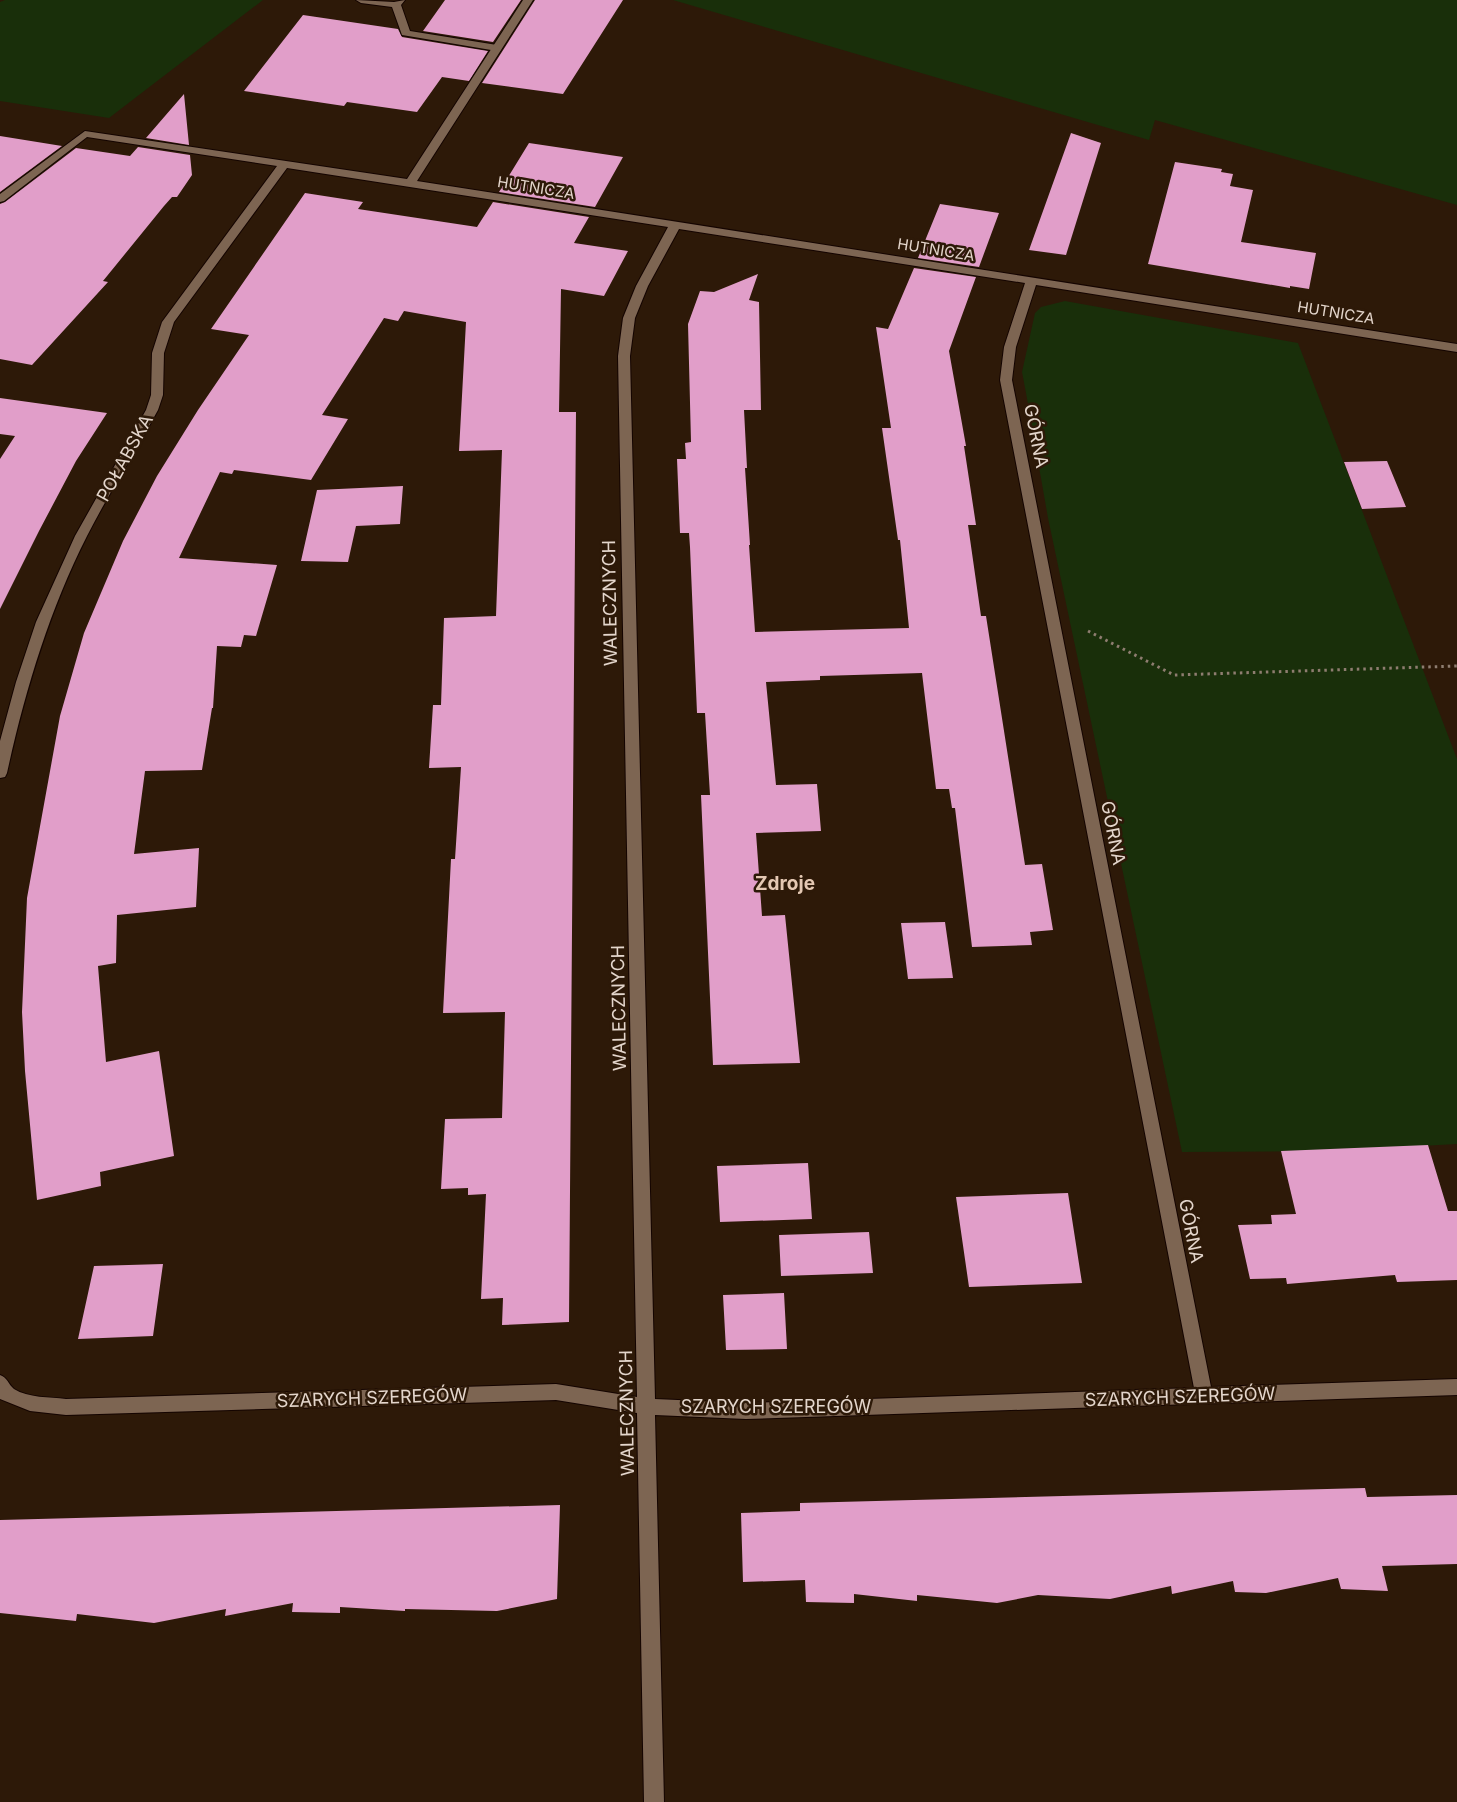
<svg xmlns="http://www.w3.org/2000/svg" width="1457" height="1802" viewBox="0 0 1457 1802" font-family="Inter,sans-serif">
	<rect width="100%" height="100%" fill="#2d1908"/>
	<!-- green -->
	<path fill="#192f0a" d="M5,0H263L109,118L0,101V2Z
		M673,0H1457V205L1155,120L1149,140Z
		M1065,301L1298,343L1457,759V1144L1331,1151L1182,1152L1048,518L1026,393L1022,372L1035,313L1041,307Z"/>
	<!-- building -->
	<path fill="#e19ec9" d="M445,0H521L493,42L423,31Z
		M535,0H623L563,94L482,83Z
		M303,15L398,29L402,37L488,51L469,81L442,77L417,112L347,102L344,106L244,91Z
		M184,94L189,145L146,138Z
		M1071,133L1101,143L1066,255L1029,250Z
		M0,136L62,146L0,192Z
		M529,143L623,157L595,207L499,192Z
		M138,147L190,155L192,175L177,197H172L164,206L103,281L108,282L32,365L0,359V204L5,202L76,148L130,156Z
		M1175,162L1222,169L1221,172L1233,174L1230,186L1253,190L1241,242L1316,253L1309,289L1290,286V288L1148,264Z
		M305,193L363,202L358,209L477,227L493,202L589,217L574,243L628,251L604,296L561,289L559,412H576L569,1322L502,1325L503,1298L481,1299L486,1194L468,1195V1188L441,1189L445,1119L502,1118L505,1012L443,1013L451,859H455L461,767L429,768L433,705H441L444,618L496,616L502,450L459,451L466,322L404,311L398,321L384,318L322,415L348,419L311,480L234,470L232,474L220,472L179,558L277,565L256,636L244,635L241,647L217,646L213,708H212L202,770L145,771L134,854L199,848L196,907L117,915L116,963L98,966L106,1062L159,1051L174,1156L100,1172L101,1186L37,1200L25,1071L22,1012L27,898L60,716L84,633L123,541L157,476L198,410L249,335L211,329Z
		M940,204L999,213L979,267L918,258Z
		M914,268L976,277L949,351L966,446H964L976,525H968L981,616H986L1025,865L1042,864L1053,930L1030,932L1032,945L972,947L955,808H952L949,789H936L922,673L820,676V680L766,682L776,785L817,784L821,831L756,833L762,916L785,915L800,1063L713,1065L701,795H710L705,713H697L690,547L689,533H680L677,459H686L685,443L691,442L688,324L700,291L714,292L758,274L749,300L759,302L761,410H744L747,468H745L750,545H749L755,632L909,628L900,540H898L882,428H891L876,327L888,329Z
		M0,398L107,413L76,461L39,531L0,609V459L15,436L0,434Z
		M1387,461L1406,507L1362,509L1344,462Z
		M403,486L400,524L356,526L348,562L301,561L317,490Z
		M945,922L953,978L908,979L901,923Z
		M1428,1145L1448,1211H1457V1280L1397,1282L1395,1275L1287,1284L1286,1278L1250,1279L1238,1225L1272,1224L1271,1215L1296,1214L1281,1151Z
		M808,1163L812,1219L720,1222L717,1166Z
		M1068,1193L1082,1283L969,1287L956,1197Z
		M869,1232L873,1273L781,1276L779,1235Z
		M163,1264L153,1336L78,1339L94,1266Z
		M784,1293L787,1349L726,1350L723,1295Z
		M1365,1488L1367,1497L1457,1495V1564L1382,1566L1388,1591L1341,1589L1338,1578L1266,1593L1235,1592L1233,1581L1172,1594L1171,1586L1110,1599L1038,1595L997,1603L917,1595V1601L854,1594V1603L806,1602L805,1580L743,1582L741,1513L800,1511V1503Z
		M560,1505L557,1599L497,1611L405,1609V1611L340,1607V1613L292,1612L293,1603L225,1616L226,1609L154,1623L77,1614L76,1621L0,1613V1520Z"/>
	<g fill="none" stroke-linecap="round" stroke-linejoin="round">
		<defs>
			<path id="lane" d="M356,0L394,2L405,0L401,5L410,31L497,45L502,48L497,51L402,35L392,7L361,3Z"/>
			<path id="street" d="M523,0H533L417,181L1457,344V352L1036,285L1016,347L1012,380L1211,1387L1457,1379V1395L746,1419L655,1415L664,1802H644L637,1413L556,1400L66,1415L30,1411L0,1399V1375C8,1378 8,1384 14,1389C28,1398 50,1397 66,1399L556,1384L637,1397L618,356L623,318L636,286L668,227L287,168L174,322L164,353L163,395L158,410C135,452 109,493 87,536C49,611 25,691 7,773L5,777L0,778V741L16,682L36,622L75,536L146,410L151,395L152,353L162,322L277,166L87,137L4,201L0,202V194L85,131L407,179ZM679,229L1025,283L1004,347L1000,380L1194,1388L746,1403L655,1399L630,356L635,318L648,286Z"/>
		</defs>
		<!-- lane casing -->
		<use href="#lane" stroke="#140400" stroke-width="2"/>
		<!-- street casing -->
		<use href="#street" stroke="#140400" stroke-width="2"/>
		<!-- path -->
		<path stroke="#8e7d70" stroke-width="3" stroke-dasharray="2.5 4" stroke-linecap="butt" d="M1088,631L1174,675L1457,666"/>
		<!-- lane -->
		<use href="#lane" fill="#7d6552" fill-rule="evenodd"/>
		<!-- street -->
		<use href="#street" fill="#7d6552" fill-rule="evenodd"/>
	</g>
	<g text-anchor="middle" stroke-width="5" stroke-linejoin="round" paint-order="stroke">
		<!-- far-street labels -->
		<g font-size="15" fill="#e4d6cc" stroke="#2d1908">
			<text transform="translate(536 188) rotate(9)" y="5">HUTNICZA</text>
			<text transform="translate(936 250) rotate(9)" y="5">HUTNICZA</text>
			<text transform="translate(1336 313) rotate(9)" y="5">HUTNICZA</text>
		</g>
		<!-- street labels -->
		<g font-size="18" fill="#e4d6cc" stroke="#2d1908">
			<text transform="translate(1036 436) rotate(79)" y="6">GÓRNA</text>
			<text transform="translate(125 458) rotate(-61)" y="6">POŁABSKA</text>
			<text transform="translate(610 603) rotate(-91)" y="6">WALECZNYCH</text>
			<text transform="translate(1113 833) rotate(79)" y="6">GÓRNA</text>
			<text transform="translate(619 1008) rotate(-91)" y="6">WALECZNYCH</text>
			<text transform="translate(1191 1231) rotate(79)" y="6">GÓRNA</text>
			<text transform="translate(1180 1397) rotate(-2)" y="6">SZARYCH SZEREGÓW</text>
			<text transform="translate(372 1398) rotate(-2)" y="6">SZARYCH SZEREGÓW</text>
			<text x="776" y="1413">SZARYCH SZEREGÓW</text>
			<text transform="translate(627 1413) rotate(-91)" y="6">WALECZNYCH</text>
		</g>
		<!-- neighbourhood labels -->
		<g font-size="19" font-weight="bold" fill="#e4c8b3" stroke="#2d1908">
			<text x="785" y="890">Zdroje</text>
		</g>
	</g>
</svg>
